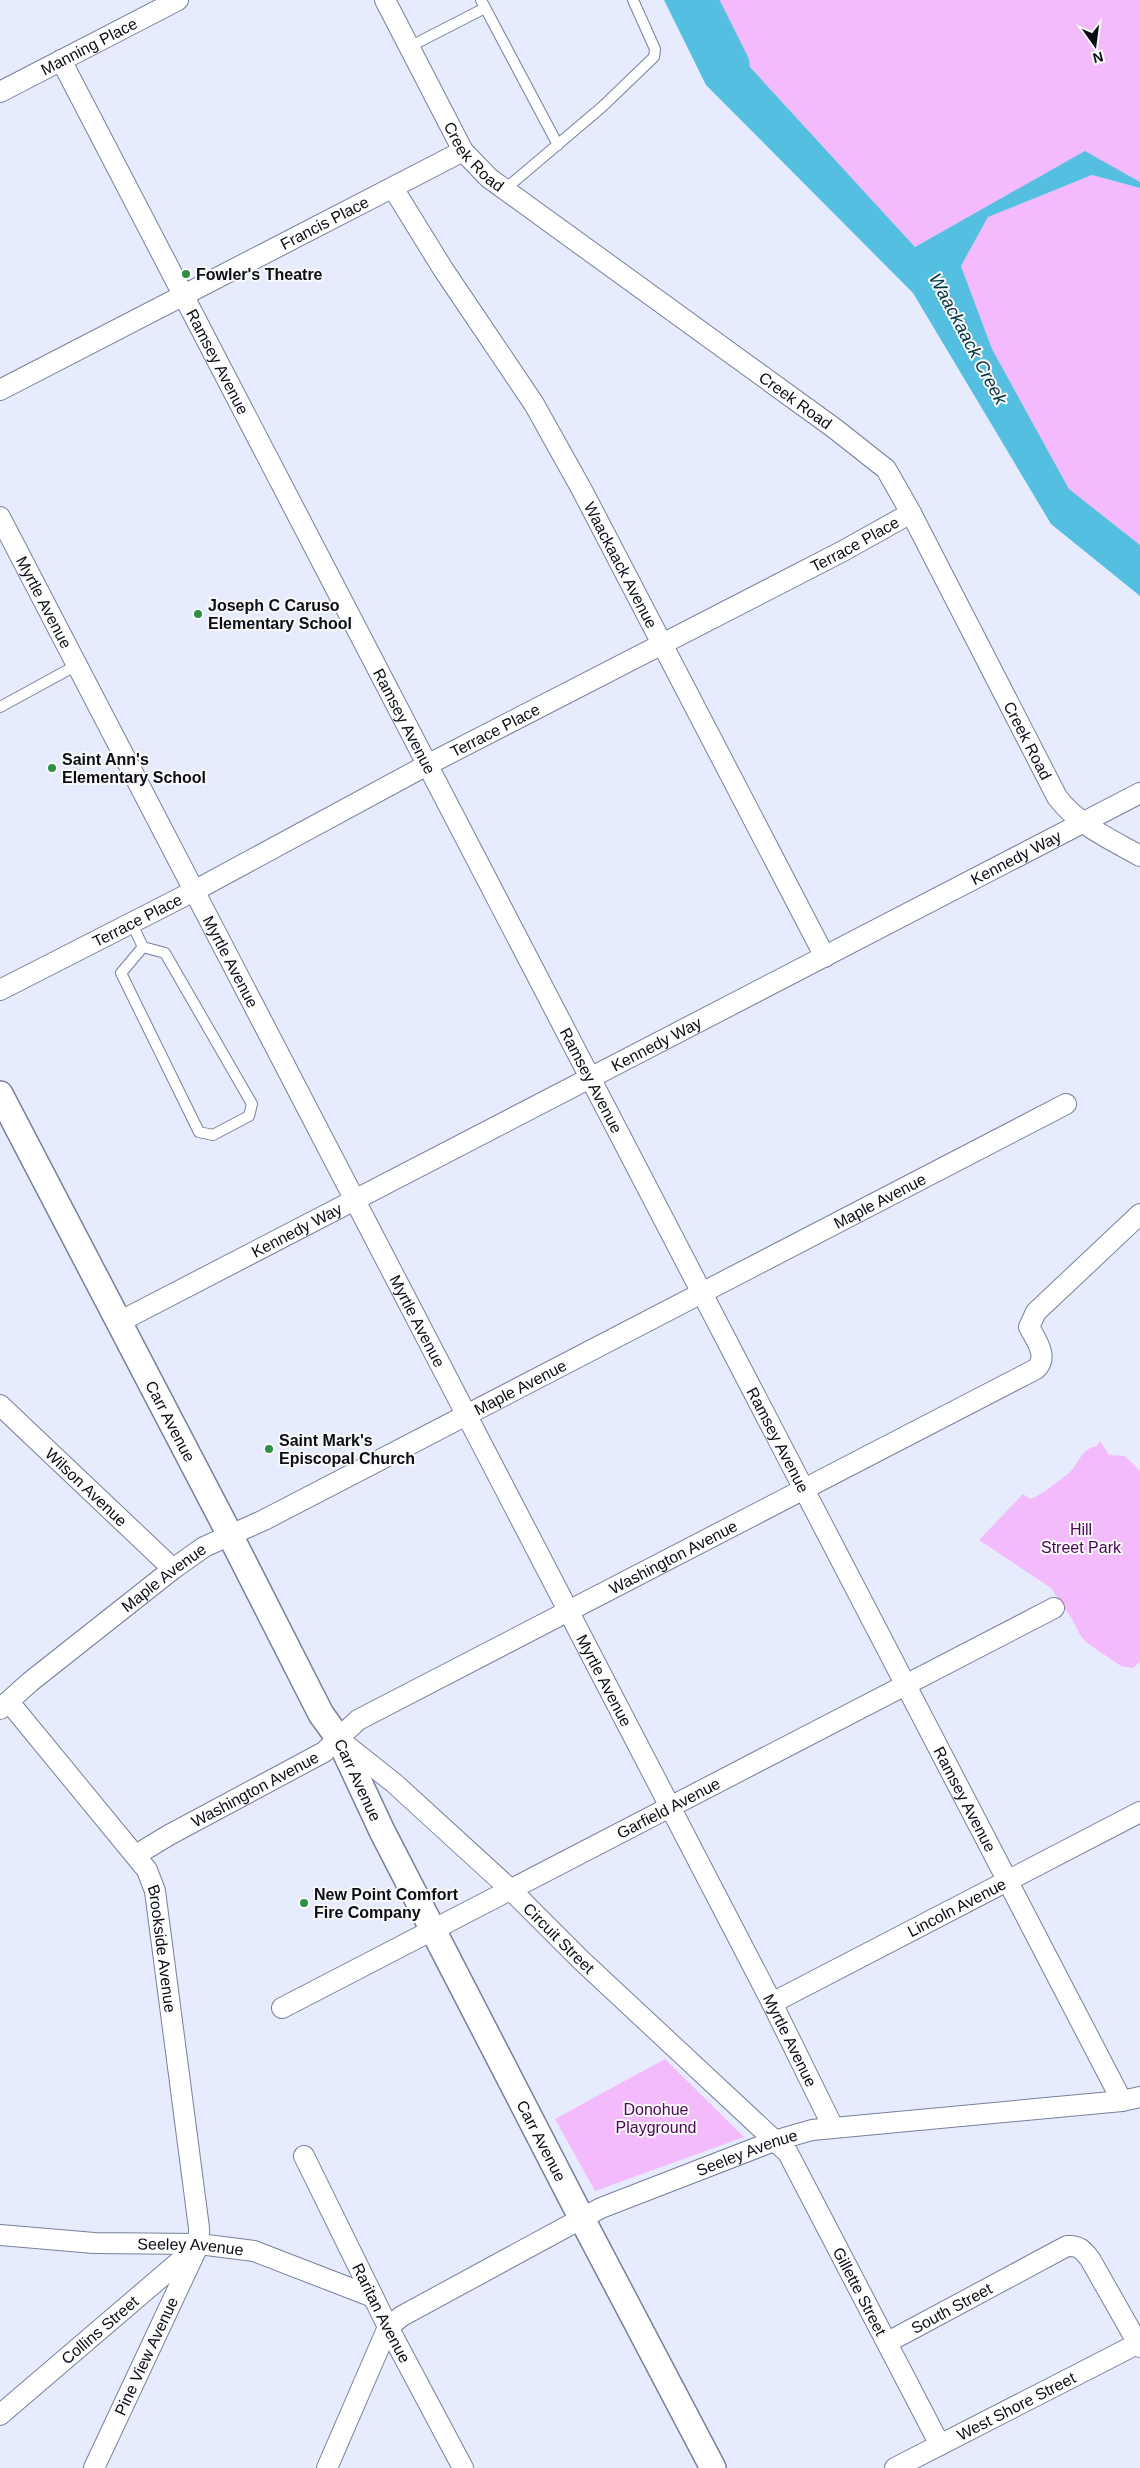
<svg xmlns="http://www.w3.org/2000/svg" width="1140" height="2468" viewBox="0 0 1140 2468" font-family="Helvetica,sans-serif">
	<rect width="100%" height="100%" fill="#e6ecfe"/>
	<!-- green -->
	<path fill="#f3bbfc" d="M693,0H1140V182L1085,152L915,247L749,66Z
		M1092,175L1140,188V545L1069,489L992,349L961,266L988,217Z
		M1100,1441L1109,1455L1125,1456L1140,1471V1662L1133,1668L1121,1666L1087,1643L1080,1635L1072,1619L1051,1588L979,1540L1023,1494L1030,1499C1038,1498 1061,1479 1069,1473C1080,1463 1080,1449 1097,1446Z
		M665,2059L744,2137L595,2191L555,2119Z"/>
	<!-- water -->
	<path fill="#55bfe2" d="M664,0H693L749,66L915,247L1085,151L1140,182V188L1092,175L988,217L961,266L992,349L1069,489L1140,545V596L1051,524L913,293L706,85Z"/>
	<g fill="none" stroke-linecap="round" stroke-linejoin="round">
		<!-- river -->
		<path stroke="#55bfe2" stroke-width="35" d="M700,0L732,64"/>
		<defs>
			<path id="service" d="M481,0L558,145
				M409,47L485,8
				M504,190L602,107L654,57L655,49L633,0
				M0,707L77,665
				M131,922L143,947
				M143,947L165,953L252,1104L249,1116L213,1135L199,1132L121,973Z"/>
			<g id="minor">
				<path id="s1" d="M385,0L463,151L489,178L834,428L886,469L911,513L1057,797C1078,825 1110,839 1140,856"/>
				<path id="s2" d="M61,60L1122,2101"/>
				<path id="s3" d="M0,92L178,0"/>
				<path id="s4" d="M393,188L443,269L534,404L582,490L825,957"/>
				<path id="s5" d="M0,390L463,151"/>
				<path id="s6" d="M0,517L772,2003L833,2127"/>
				<path id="s7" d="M0,990L194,891L427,765L843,551L911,513"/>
				<path id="s8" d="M119,1322L1140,793"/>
				<path id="s9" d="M0,1405L173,1569"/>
				<path id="s10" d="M9,1702L147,1870L155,1891L199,2228V2244L94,2468"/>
				<path id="s11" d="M0,1709L30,1682L173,1569L204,1547L264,1520L1066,1104"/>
				<path id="s12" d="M341,1741L394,1783L510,1889L581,1960L788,2153L940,2445"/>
				<path id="s13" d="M136,1855L169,1835L324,1752L358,1720L1036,1369C1049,1357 1036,1340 1029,1327L1036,1312L1140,1214"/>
				<path id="s14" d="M772,2003L1140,1812"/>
				<path id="s15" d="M282,2008L1054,1608"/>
				<path id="s16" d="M304,2156L388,2327L463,2468"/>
				<path id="s17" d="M0,2235L94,2243L199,2244L254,2251L373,2297"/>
				<path id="s18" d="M888,2342L1067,2246C1079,2245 1083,2250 1090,2259L1140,2347"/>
				<path id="s19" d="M0,2415L194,2249"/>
				<path id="s20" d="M327,2468L388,2327L402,2316L601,2208L774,2141L812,2130L1122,2101L1140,2097"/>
				<path id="s21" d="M895,2468L1137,2344"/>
			</g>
			<g id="tertiary">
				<path id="s22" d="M0,1094L230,1535L321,1714L339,1739L382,1831L581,2217L713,2468"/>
			</g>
		</defs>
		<!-- service casing -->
		<use href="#service" stroke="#78809b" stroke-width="12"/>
		<!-- minor casing -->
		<use href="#minor" stroke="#78809b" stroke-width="22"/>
		<!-- tertiary casing -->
		<use href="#tertiary" stroke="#78809b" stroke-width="28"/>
		<!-- service -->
		<use href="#service" stroke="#fff" stroke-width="10"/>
		<!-- minor -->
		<use href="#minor" stroke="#fff" stroke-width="20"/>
		<!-- tertiary -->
		<use href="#tertiary" stroke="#fff" stroke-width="25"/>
	</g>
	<!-- markers -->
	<g fill="#2c9045" stroke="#f9f9f9" stroke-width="2">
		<circle cx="186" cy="274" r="5"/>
		<circle cx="198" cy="614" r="5"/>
		<circle cx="52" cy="768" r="5"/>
		<circle cx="269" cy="1449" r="5"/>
		<circle cx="304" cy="1903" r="5"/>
	</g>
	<g text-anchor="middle" stroke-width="4" stroke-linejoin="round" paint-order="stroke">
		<!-- street labels -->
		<g font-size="16" fill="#0a0c16" stroke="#f9f9f9">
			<text dy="6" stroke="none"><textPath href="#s3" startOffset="100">Manning Place</textPath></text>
			<text dy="6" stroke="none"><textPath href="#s1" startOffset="181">Creek Road</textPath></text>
			<text dy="6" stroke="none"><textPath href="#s5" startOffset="365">Francis Place</textPath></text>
			<text dy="6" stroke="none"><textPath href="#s2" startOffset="340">Ramsey Avenue</textPath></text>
			<text dy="6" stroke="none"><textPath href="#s1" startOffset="586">Creek Road</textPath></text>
			<text dy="6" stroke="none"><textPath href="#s7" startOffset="964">Terrace Place</textPath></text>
			<text dy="6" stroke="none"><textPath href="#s4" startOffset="441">Waackaack Avenue</textPath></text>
			<text dy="6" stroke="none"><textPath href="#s6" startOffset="96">Myrtle Avenue</textPath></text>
			<text dy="6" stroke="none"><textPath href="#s2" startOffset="745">Ramsey Avenue</textPath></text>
			<text dy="6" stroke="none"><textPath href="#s7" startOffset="559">Terrace Place</textPath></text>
			<text dy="6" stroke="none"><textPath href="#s1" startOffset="1006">Creek Road</textPath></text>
			<text dy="6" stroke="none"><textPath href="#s8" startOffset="1010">Kennedy Way</textPath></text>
			<text dy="6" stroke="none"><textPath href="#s7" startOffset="154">Terrace Place</textPath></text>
			<text dy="6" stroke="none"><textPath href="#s6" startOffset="501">Myrtle Avenue</textPath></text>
			<text dy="6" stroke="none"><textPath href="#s8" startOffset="605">Kennedy Way</textPath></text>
			<text dy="6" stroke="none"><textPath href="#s2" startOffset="1150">Ramsey Avenue</textPath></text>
			<text dy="6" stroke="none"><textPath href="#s11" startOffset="1020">Maple Avenue</textPath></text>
			<text dy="6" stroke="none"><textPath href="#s8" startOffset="200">Kennedy Way</textPath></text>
			<text dy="6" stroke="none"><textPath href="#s6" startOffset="906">Myrtle Avenue</textPath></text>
			<text dy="6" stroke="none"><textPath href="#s11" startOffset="615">Maple Avenue</textPath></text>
			<text dy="6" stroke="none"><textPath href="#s22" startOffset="369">Carr Avenue</textPath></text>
			<text dy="6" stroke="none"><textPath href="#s2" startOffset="1555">Ramsey Avenue</textPath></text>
			<text dy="6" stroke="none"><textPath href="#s9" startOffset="119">Wilson Avenue</textPath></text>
			<text dy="6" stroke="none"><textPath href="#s13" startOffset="616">Washington Avenue</textPath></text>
			<text dy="6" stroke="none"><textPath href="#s11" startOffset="210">Maple Avenue</textPath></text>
			<text dy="6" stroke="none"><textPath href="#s6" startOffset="1311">Myrtle Avenue</textPath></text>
			<text dy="6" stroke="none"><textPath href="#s22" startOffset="774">Carr Avenue</textPath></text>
			<text dy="6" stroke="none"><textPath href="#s13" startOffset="136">Washington Avenue</textPath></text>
			<text dy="6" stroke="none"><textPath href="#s2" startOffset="1960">Ramsey Avenue</textPath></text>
			<text dy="6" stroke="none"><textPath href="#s15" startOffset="435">Garfield Avenue</textPath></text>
			<text dy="6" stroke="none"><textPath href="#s14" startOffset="208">Lincoln Avenue</textPath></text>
			<text dy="6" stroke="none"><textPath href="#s12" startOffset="294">Circuit Street</textPath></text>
			<text dy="6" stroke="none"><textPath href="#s10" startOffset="298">Brookside Avenue</textPath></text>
			<text dy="6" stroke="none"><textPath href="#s6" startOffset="1716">Myrtle Avenue</textPath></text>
			<text dy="6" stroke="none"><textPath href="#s22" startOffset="1179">Carr Avenue</textPath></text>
			<text dy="6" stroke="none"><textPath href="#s20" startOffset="554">Seeley Avenue</textPath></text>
			<text dy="6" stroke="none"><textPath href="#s17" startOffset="191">Seeley Avenue</textPath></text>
			<text dy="6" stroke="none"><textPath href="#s12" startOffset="764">Gillette Street</textPath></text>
			<text dy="6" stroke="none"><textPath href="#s18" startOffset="72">South Street</textPath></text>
			<text dy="6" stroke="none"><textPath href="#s16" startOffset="175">Raritan Avenue</textPath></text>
			<text dy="6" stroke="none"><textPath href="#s19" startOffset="131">Collins Street</textPath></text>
			<text transform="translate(146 2356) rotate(-65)" y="6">Pine View Avenue</text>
			<text dy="6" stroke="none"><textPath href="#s21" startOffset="136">West Shore Street</textPath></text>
		</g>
		<!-- poi labels -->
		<g font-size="16" font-weight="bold" fill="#0a0c16" stroke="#f9f9f9" text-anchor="start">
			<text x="196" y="280">Fowler's Theatre</text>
			<text x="208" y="611">Joseph C Caruso<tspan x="208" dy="18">Elementary School</tspan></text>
			<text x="62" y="765">Saint Ann's<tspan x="62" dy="18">Elementary School</tspan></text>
			<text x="279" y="1446">Saint Mark's<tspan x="279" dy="18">Episcopal Church</tspan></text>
			<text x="314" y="1900">New Point Comfort<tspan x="314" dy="18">Fire Company</tspan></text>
		</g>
		<!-- park labels -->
		<g font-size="16" fill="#4d0558" stroke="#f9f9f9">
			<text x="1081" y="1535">Hill<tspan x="1081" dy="18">Street Park</tspan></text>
			<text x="656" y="2115">Donohue<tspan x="656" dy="18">Playground</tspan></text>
		</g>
		<!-- water labels -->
		<g font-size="18" font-style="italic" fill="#023544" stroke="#f9f9f9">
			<text transform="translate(968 339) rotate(62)" y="6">Waackaack Creek</text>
		</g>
	</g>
	<!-- north arrow -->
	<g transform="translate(1095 45) rotate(166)" stroke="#f9f9f9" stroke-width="4" paint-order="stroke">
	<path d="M0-4L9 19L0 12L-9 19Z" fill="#0a0c16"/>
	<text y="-8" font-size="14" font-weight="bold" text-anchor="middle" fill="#0a0c16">N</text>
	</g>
</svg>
